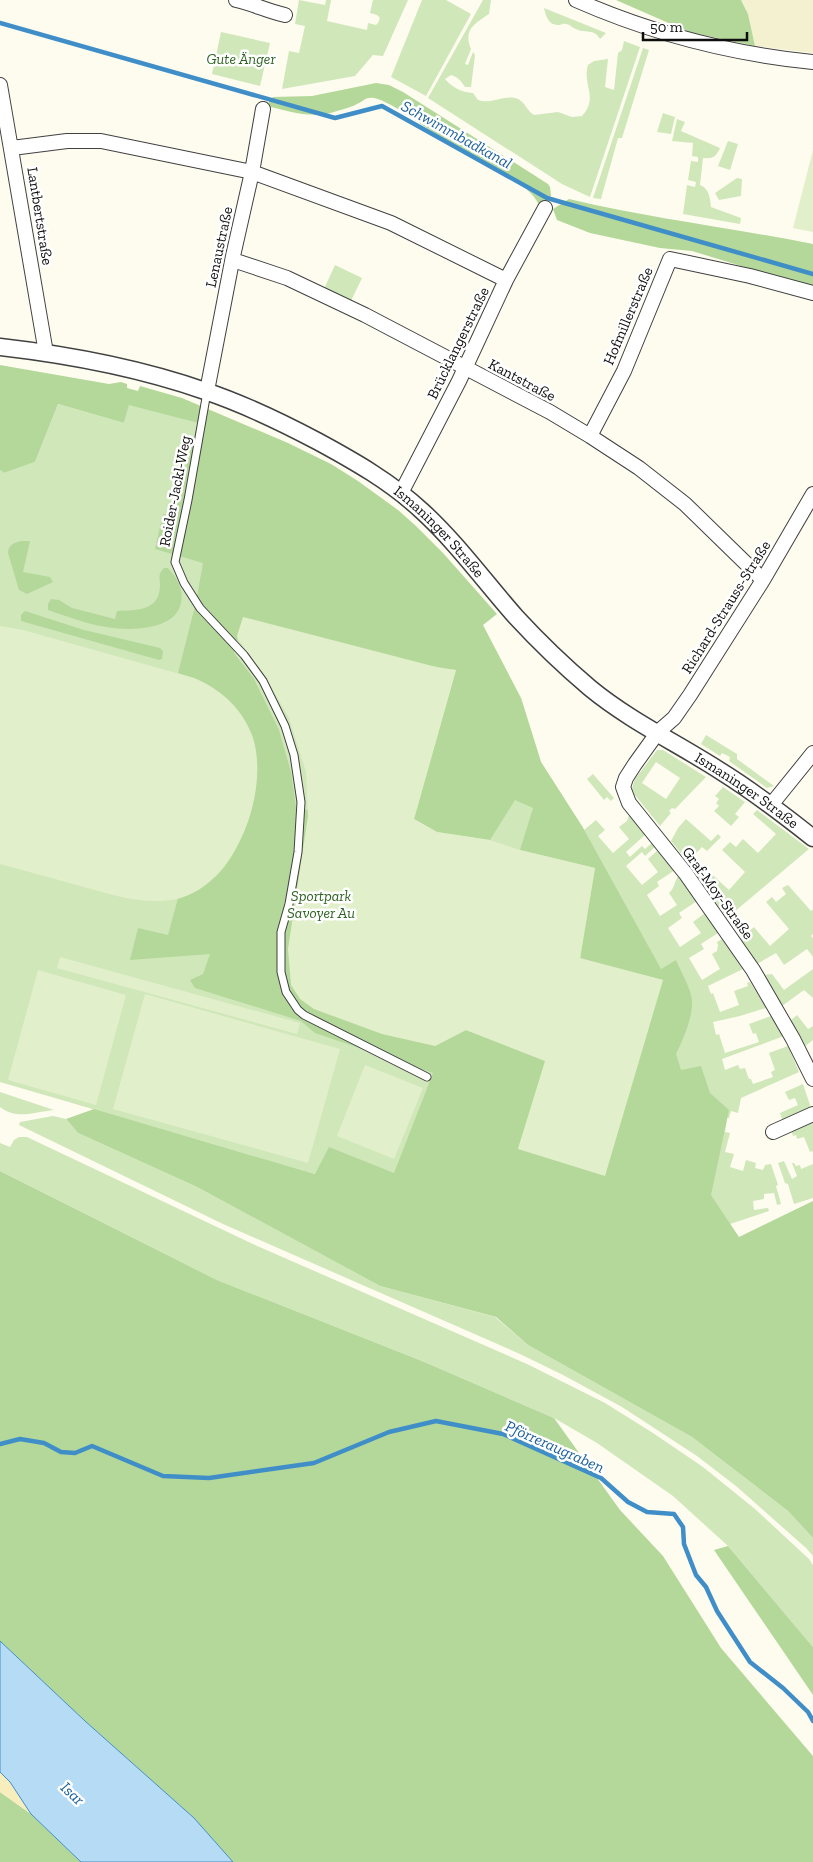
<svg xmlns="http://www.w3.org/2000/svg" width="813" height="1862" viewBox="0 0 813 1862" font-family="'Zilla Slab',serif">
	<rect width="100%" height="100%" fill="#fefcef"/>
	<!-- farmland -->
	<path fill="#f3f1d0" d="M741,0H813V53L755,46L748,14Z"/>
	<!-- green -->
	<path fill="#d0e7ba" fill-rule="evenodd" d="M299,0L325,5L326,0H331L327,21L367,30L368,23L376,25L378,23L380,18L377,15L370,13L373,0H408L383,56L373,55L355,76L282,89L289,51L299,53L305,26L295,24Z
		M422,0H446L471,14L426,96L391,77Z
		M483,0H491L489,14C474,24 463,30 471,49L465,64L468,65L473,52L475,55L471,87H465C461,81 458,77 451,75L445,79C453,88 461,92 473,93L478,100L482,101C494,103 506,94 518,99C525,102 527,111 534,115L558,112L572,117L582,116C599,97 582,85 588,65L594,61L608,59L605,87L614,90L618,53L622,50L624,41L640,47L590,197L562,184L428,98Z
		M544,8L606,33L600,39C594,28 585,34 576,29C572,28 570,24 566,24C559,23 564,25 558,25C548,25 546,16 544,8Z
		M221,32L270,43L260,86L212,74Z
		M643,48L649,50L622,138H618L601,199L593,198Z
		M663,113L675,117L671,134L657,132Z
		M677,119L685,122L681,131L720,148C716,157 713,159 703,158L700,185C709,188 710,198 711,207L741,218L740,224L683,214L687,185L695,187L696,182L688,180L691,161L698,162V157L692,156L693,143L672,141Z
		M728,141L738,144L730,170L718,166Z
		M737,178L742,179L741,196L719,200L715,193Z
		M335,265L362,278L351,301L324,289Z
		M58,404L124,423L129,404L198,423L521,698L541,762L584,830L596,820L605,830L598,836L613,853L629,839L619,827L627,821L630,813L646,834L626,852L630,857L642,846L645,849L653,842L656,846L645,856L642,852L626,866L642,885L658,872L648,859L659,849L675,870L657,882L659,886L647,895L660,916L677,905L669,893C675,888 674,881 679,875L697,901L679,913L682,918L668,928L680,947L701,933L693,922L705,913L718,933L701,944L704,949L689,958L702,980L720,969L712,954L717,951L718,945L717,942L722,939L743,969L708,986L711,994L713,993L720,1012L739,1005L734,991L748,986L747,983L750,982L766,1008L740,1016L713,1022L716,1035L719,1034L725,1053L759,1042L756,1033L753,1034L749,1024L771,1016L784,1036L722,1059L725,1070L738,1065L740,1069L745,1068L749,1079H751L753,1084L773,1077L771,1072L775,1070L769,1053L788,1046L799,1072L741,1098L738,1113L731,1111L729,1118H727L725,1132L730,1133L725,1152L734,1154L730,1167L743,1171L746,1160L756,1163L755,1168L763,1170L765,1165L771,1164L778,1185L776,1186L781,1204L777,1205L774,1193L764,1194V1199L753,1201L754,1210L768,1208L769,1211L730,1224L315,1174L0,1082V470L4,473L35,462Z
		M706,735L737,754V759L774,786L767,788L729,761L730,757L722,753L720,756L701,744Z
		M657,750H663L706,777L675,809L672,808L669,811L671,813L660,826L634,794L632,788L635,779ZM656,762L680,778L666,799L642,783Z
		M593,774L614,798L611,801L607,797L604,800L587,779Z
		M723,787L745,802L735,814L739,817L731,826L714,811L719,806L716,803L719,799L715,796Z
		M757,810L809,849L727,918L696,874L704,867L729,890L745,872L722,850L730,842L736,847L743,839L758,853L776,834L753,814Z
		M686,819L711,841L718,834L721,837L707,851L702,847L688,862L671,841L678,828Z
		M788,885L811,911L813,909V934L811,936L813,938V957L807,949L784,965L776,953L757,964L741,939L754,927L770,946L789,929L766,902L772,897L776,902L786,894L782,888Z
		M813,969V998L804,990L782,1006L763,975L772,974L784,990Z
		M797,1015L808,1029L813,1026V1040L804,1047L798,1032L791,1020Z
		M803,1084L811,1108L809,1111L783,1122L780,1113L798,1105L795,1098L789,1100L785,1092Z
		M0,1092L54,1110C34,1112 17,1120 0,1107Z
		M53,1116L66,1119L78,1133L197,1187L380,1286L495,1317L528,1345L692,1437L788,1511L813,1538V1556L806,1548L736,1486L697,1456L622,1407L563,1375L520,1354L223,1224L19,1125L20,1122Z
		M813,1122V1152L812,1151L810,1152L804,1137L797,1139L796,1135L793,1136L791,1130Z
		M19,1137H27L255,1245L527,1364L605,1403L653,1433L703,1467L755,1509L809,1559L813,1565V1647L728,1546L673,1496L597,1443L554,1418L422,1361L217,1280L0,1171V1143L10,1147L14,1140Z
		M784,1161L792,1179L797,1176L792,1163H794L796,1166L800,1165L801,1169L813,1164V1198L794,1204L788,1184L785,1183L778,1163Z"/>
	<!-- forest -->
	<path fill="#b4d89a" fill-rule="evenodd" d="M616,0H741L748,14L755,46L689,32Z
		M376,83L389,85L403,92L548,184L550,187L551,196L539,205C527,178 464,152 439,136C425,128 383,95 369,98C365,98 362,102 359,103C352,107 344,109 337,111C313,120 289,111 266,106L273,97L312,96Z
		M569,199C649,218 732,228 813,244V288L692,251L660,248L590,233L557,220L553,209Z
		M0,365L109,384L121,382L127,384V388L138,391L140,386L182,398L288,443L331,464L358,481L398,510L416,526L443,553L497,614L483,625L521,698L541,762L582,826L661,969L676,960C680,970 692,990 692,1001C693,1017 683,1040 676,1054L681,1070L701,1066L710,1093L729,1110L711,1195L739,1237L813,1201V1538L788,1511L692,1437L528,1345L496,1317L380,1286L197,1187L78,1133L66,1119L94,1109L315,1174L329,1147L394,1173L433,1073L315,1033L301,1021L195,988L190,980L203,974L210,954L130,960L138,928L168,935L178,898C220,884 236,857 248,816C269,747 250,694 178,673L196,602L203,563L155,549L163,514L173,516L198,423L129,405L124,423L58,404L35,462L4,473L0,470ZM239,634L456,670L414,819L437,832L490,840L515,800L533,808L520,850L595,868L580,959L663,980L518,1149L546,1061L466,1030L435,1046L315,812L296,807L291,772L279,730L254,679L234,653Z
		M21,541H30L23,572L50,577L53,582L27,594L19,590L8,553C8,545 14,543 21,541Z
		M164,568H168C177,577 184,590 181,603C178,617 166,623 154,626C117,635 82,622 48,610V604L51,599L59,600L72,608L115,619L117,611C138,610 161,611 160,583C159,576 159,573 164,568Z
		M25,611L84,630L160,648L163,651L162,659L159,660L21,621V615Z
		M0,1171L217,1280L422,1361L554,1418L620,1510L663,1556L721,1648L813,1756V1862H233L194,1818L85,1721L0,1641Z
		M728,1546L813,1647V1695L714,1550Z
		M0,1792L31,1814L81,1862H0Z"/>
	<!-- sand -->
	<path fill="#f8edbd" d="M0,1772L10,1782L31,1814L0,1792Z"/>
	<!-- pitch -->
	<path fill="#e2efcb" d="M813,150V232L793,228Z
		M243,617L440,668L456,670L414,819L437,832L490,840L520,850L595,868L580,958L663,980L605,1176L518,1149L545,1061L466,1030L435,1046L382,1034L314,1009L300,999L291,985L288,949L308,816L306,772L289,718L265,676L238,639L237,636Z
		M0,626L23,630L194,678C219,688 242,709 252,735C271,788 237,885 177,899C143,906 110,894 77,885C51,878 26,871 0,864Z
		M60,957L300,1023L297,1034L57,968Z
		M38,970L126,995L96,1105L8,1080Z
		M145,994L340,1049L308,1163L113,1109Z
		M365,1065L423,1088L394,1159L337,1136Z"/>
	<!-- water -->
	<path fill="#b6dbf4" stroke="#408ec8" d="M0,1641L85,1721L194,1818L233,1862H81L31,1814L10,1782L0,1772Z"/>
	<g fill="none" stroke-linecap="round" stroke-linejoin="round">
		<!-- stream -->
		<path stroke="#408ec8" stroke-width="4.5" d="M0,23L335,118L382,106L547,198L813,274
			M0,1444L20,1439L44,1443L61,1452L75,1453L92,1446L163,1476L209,1478L314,1463L389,1432L436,1421L503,1434L601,1478L628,1502L647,1512L674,1514L683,1527L684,1544L696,1575L706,1587L717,1611L750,1662L783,1688L808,1712L813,1721"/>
		<defs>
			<path id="service" d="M207,392L188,500L175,562L184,583L200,608L244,655L263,681L285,726L294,755L301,802L298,852L289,904L281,932V972L286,992L298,1010L304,1015L427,1077"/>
			<path id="minor" d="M236,0C254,4 267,11 285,15
				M576,0C651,33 732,54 813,62
				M0,85L46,353
				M12,148L67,141H101L252,172L391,223L506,280
				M233,260L287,278L365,315L550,412L590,436L639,468L685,504L763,580
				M207,391L233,256L252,172L263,109
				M590,436L624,371L670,259L750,276L813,293
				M401,493L459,381L506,280L545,208
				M813,494L763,580L690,695L674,718L658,732L635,764L626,778L623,787L629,803L686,874L753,970L793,1039L813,1079
				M771,805L813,753
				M773,1132L813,1114"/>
			<g id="tertiary">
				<path id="s1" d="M0,347C70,355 139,368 205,391C244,404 281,422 317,441C354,461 391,482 422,511C457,543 485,582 516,617C540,643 564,666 590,688C630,721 679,744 722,772C754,792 784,815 813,838"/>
			</g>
		</defs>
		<!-- service casing -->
		<use href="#service" stroke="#414141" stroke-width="9"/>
		<!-- minor casing -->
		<use href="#minor" stroke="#414141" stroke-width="16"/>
		<!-- tertiary casing -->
		<use href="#tertiary" stroke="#414141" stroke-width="19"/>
		<!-- service -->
		<use href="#service" stroke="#fff" stroke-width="7"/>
		<!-- minor -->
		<use href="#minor" stroke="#fff" stroke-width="14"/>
		<!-- tertiary -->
		<use href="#tertiary" stroke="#fff" stroke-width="16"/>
	</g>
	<g text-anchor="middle" stroke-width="5" stroke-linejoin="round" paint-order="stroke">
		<!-- park labels -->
		<g font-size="15" font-style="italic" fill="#2d6320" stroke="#fff">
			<text x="241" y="64">Gute Änger</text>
			<text x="321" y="901">Sportpark<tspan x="321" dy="17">Savoyer Au</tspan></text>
		</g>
		<!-- street labels -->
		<g font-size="15" fill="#0e0e0e" stroke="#fff">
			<text transform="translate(40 216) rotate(81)" y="5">Lantbertstraße</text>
			<text transform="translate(219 247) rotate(-78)" y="5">Lenaustraße</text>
			<text transform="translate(628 316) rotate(-67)" y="5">Hofmillerstraße</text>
			<text transform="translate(458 343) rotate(-64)" y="5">Brücklangerstraße</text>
			<text transform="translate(522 380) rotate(28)" y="5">Kantstraße</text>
			<text transform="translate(175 491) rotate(-79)" y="5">Roider-Jackl-Weg</text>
			<text dy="5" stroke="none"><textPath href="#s1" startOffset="486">Ismaninger Straße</textPath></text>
			<text transform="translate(726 607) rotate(-58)" y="5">Richard-Strauss-Straße</text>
			<text dy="5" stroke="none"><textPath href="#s1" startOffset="891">Ismaninger Straße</textPath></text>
			<text transform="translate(718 893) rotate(54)" y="5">Graf-Moy-Straße</text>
		</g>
		<!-- water labels -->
		<g font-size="16" font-style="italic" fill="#1c609b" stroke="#fff">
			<text transform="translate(457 134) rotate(29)" y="6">Schwimmbadkanal</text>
			<text transform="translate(555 1446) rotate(24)" y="6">Pförreraugraben</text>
			<text transform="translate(73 1793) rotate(43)" y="6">Isar</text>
		</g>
	</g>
	<!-- scale -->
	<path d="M643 32v8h104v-8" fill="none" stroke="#0e0e0e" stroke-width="2.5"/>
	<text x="650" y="32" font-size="15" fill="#0e0e0e" stroke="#ffffff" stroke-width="4" paint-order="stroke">50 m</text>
</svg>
